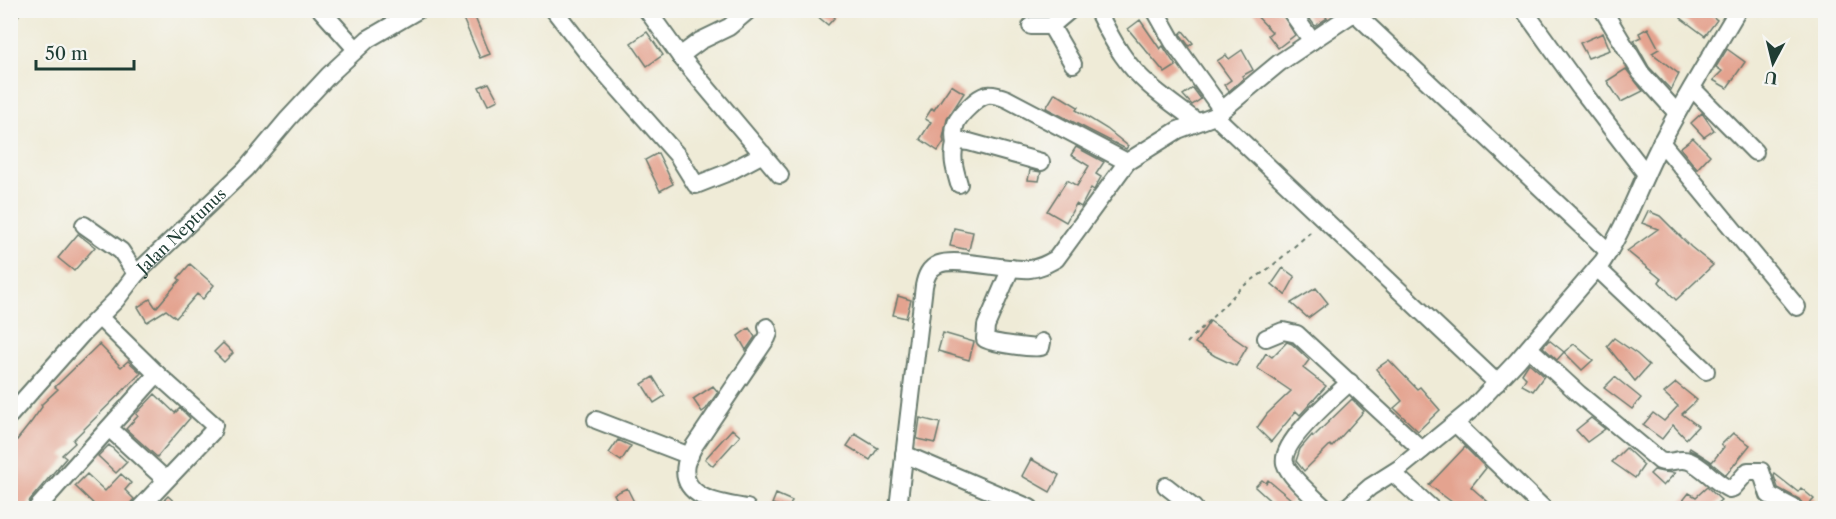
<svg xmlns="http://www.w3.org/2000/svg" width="1836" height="519" viewBox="0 0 1836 519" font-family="'Libre Caslon Text',serif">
	<rect width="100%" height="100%" fill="#f6f6f2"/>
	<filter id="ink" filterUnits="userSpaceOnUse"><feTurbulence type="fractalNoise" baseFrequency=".0167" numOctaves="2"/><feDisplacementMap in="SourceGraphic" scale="12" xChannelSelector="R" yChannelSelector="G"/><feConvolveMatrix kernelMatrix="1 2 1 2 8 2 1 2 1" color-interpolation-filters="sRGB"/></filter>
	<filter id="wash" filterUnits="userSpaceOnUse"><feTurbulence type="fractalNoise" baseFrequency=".008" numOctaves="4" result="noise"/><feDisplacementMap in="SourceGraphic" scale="24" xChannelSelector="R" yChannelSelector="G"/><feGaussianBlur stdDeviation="1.35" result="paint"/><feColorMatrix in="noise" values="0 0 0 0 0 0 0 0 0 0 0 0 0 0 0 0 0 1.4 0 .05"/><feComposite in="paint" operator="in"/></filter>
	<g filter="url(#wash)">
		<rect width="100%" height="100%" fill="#efebd7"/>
		<g id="blocks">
			<!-- building -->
			<path fill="#e4a38f" d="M470,10H472L490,54L480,58L461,14Z
				M810,10H828L835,17L828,25Z
				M1251,10H1280L1295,35L1278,48L1268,35L1272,32Z
				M1303,10H1320L1327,18L1315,26Z
				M1687,10H1704L1717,20L1705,36L1681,18Z
				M1140,20L1160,49L1163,46L1176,66L1165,73L1128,29Z
				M1648,28L1659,49L1652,53L1679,74L1671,90L1649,67L1634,40L1641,37L1639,33Z
				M1183,31L1193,43L1189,46L1180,34Z
				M647,32L663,55L647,66L631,43Z
				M1603,33L1610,50L1588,58L1580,43Z
				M1727,49L1745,62L1727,88L1713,80L1722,71L1716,67Z
				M1242,50L1253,70L1242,76L1244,78L1229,91L1224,85L1231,80L1217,61L1226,55L1229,59Z
				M1626,69L1643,91L1621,102L1607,81Z
				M489,83L498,100L488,105L479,87Z
				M951,85L964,93L947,119L943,138L944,142L938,151L920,139L931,122L925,119L932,108L934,110Z
				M1193,88L1201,99L1192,105L1183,95Z
				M1055,93L1078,107L1076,110L1107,129L1128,146L1126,149L1046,108Z
				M1702,113L1714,130L1704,137L1691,123Z
				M1693,138L1710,155L1697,169L1680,148Z
				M1076,147L1104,162L1096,174L1101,177L1096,186L1094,190L1091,188L1081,207L1076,204L1066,222L1047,211L1067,180L1077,186L1089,166L1071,155Z
				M658,153L673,184L660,191L645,160Z
				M1030,170L1041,172L1039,181L1028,180Z
				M1648,211L1660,216L1691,247L1713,265L1676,300L1659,282L1661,279L1627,251L1658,229L1642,223Z
				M954,228L973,232L969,250L950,246Z
				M78,234L95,247L74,271L58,258Z
				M190,264L214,285L203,299L197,294L176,318L166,310L147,322L138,307L150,299L156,308L180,280L178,278Z
				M1283,268L1295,277L1285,295L1272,284Z
				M1316,288L1328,303L1308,318L1291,303Z
				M898,296L911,300L906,318L893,315Z
				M1210,321L1247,347L1236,366L1215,356L1195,343Z
				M749,328L755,337L746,350L738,336Z
				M943,333L974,342L969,360L938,351Z
				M1614,338L1637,354L1649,365L1635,381L1607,346Z
				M1549,340L1564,352L1557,360L1543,347Z
				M1287,342L1292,344L1309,360L1303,368L1326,386L1300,415L1296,411L1271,442L1257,428L1267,414L1291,391L1257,368L1266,353L1272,357Z
				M223,343L233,353L224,362L214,352Z
				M99,344L121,367L128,361L141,373L73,440L75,443L62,455L66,458L30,500L27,508H15L10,505V496L17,488L10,483V444L15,438L17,440L32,421L42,407L41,405L58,389L55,387Z
				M1574,344L1593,360L1582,370L1564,352Z
				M1389,360L1417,389L1420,387L1440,410L1418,431L1394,408L1402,401L1376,369Z
				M1529,363L1544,376L1533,391L1522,385L1526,378L1522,374Z
				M653,377L665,396L654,403L642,384Z
				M1615,377L1641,398L1632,409L1604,388Z
				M1676,383L1697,400L1682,414L1698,426L1686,439L1673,425L1662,439L1643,425L1653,413L1664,421L1678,406L1664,393Z
				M713,386L718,392L706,409L702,412L693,399Z
				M155,394L175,413L180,408L190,418L157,457L126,429L138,416L136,414Z
				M1352,399L1364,411L1332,447L1330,445L1304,471L1296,461L1300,449L1312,435L1313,437Z
				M920,418L940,423L935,443L917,439Z
				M1591,418L1605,429L1587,442L1576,430Z
				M732,429L740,436L713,466L705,459Z
				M1733,433L1750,445L1726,475L1705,458L1689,450L1690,448L1712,462L1724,447L1721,445Z
				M855,434L878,448L870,460L847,446Z
				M618,440L631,446L621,461L609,453Z
				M109,445L127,462L116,473L98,456Z
				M1465,447L1486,468L1471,487L1488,502L1484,508H1460L1429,485Z
				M1626,448L1644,465L1635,478L1612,462Z
				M1031,459L1059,475L1050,492L1022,476Z
				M1654,470L1663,472L1675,473L1663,486L1650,474Z
				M87,474L105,491L121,474L131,483L125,490L134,499L126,508H98L75,486Z
				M1775,474L1798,492L1801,488L1814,499L1806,508L1799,499L1778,488L1774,476Z
				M1262,480L1266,483L1268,480L1292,500L1284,508H1278L1255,487Z
				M1707,487L1721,500L1711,508H1689L1681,503L1689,493L1696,497Z
				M627,488L637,508H621L614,494Z
				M776,494L792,501L789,508L772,504Z
				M168,496L181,508H156Z"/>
		</g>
	</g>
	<g filter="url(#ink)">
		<use href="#blocks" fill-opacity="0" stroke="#687a6d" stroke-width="1.5"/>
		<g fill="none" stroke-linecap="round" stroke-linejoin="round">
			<defs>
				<g id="minor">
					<path d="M321,10L356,49"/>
					<path d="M554,10L589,55L678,156L696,185L729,172L763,154"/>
					<path d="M647,10L680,56L780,175"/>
					<path d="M1097,10C1105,26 1113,42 1123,56C1142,84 1171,102 1197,122"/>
					<path d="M1155,10L1173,42L1222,110"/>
					<path d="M1290,10L1312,41"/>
					<path d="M1524,10L1580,88L1646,174"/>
					<path d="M1603,10L1641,73L1677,113"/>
					<path d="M10,11L11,10"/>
					<path d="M1355,13L1609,252"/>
					<path d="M1031,26H1051L1070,10"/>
					<path d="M1051,26L1073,64"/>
					<path d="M680,56L700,41L729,27L749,10"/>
					<path d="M1692,88L1755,152"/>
					<path d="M1215,116L1497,383"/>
					<path d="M1661,142L1797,307"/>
					<path d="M955,144C952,126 956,119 969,107C983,93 989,92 1007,99L1127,162"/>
					<path d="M959,184C955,170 951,158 955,144L960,141L969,142L1041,162"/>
					<path d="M84,225L121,251L136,274"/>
					<path d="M1011,268L986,326L985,339C990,343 1035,349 1041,347L1042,342"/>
					<path d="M1597,268L1706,371"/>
					<path d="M1266,338L1283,331L1297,334L1422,450"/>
					<path d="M1529,348L1579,394L1660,461C1670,465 1678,457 1689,461C1704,467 1714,482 1729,489L1733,488L1748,471H1761L1769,495L1794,508"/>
					<path id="s1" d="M10,415L83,333L116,300L136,274L246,169L288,119L329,75L368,39L418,10"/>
					<path d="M596,420L690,456"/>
					<path d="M1456,424L1543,508"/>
					<path d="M109,428L166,480"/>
					<path d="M904,454L1030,508"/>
					<path d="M1393,473L1431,508"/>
					<path d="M1166,486L1194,508"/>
					<path d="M37,508L157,374L100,318"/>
					<path d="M140,508L212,432L214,425L157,374"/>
					<path d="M747,508C723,504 679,499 686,464C688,458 691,452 694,446L767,338L769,333L767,327"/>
					<path d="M898,508L924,286C926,276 929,268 939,264C958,257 1006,271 1030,269C1040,268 1047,264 1056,259L1127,162L1178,130L1215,116L1279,63L1358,10"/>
					<path d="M1325,508C1315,498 1289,477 1285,463C1280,442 1335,396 1350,382"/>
					<path d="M1346,508L1370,487L1400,468L1471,410L1517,361L1603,261C1627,224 1641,181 1662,141C1685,97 1712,54 1738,10"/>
				</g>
			</defs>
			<!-- minor casing -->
			<use href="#minor" stroke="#687a6d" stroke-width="20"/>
			<!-- path -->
			<path stroke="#687a6d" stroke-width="2" stroke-dasharray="4.5 4.5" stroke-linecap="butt" d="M1187,343L1242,287L1271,267L1313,230"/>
			<!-- minor -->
			<use href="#minor" stroke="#fff" stroke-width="16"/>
		</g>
	</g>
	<g text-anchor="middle" stroke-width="4.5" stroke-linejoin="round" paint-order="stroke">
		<!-- street labels -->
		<g font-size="16" fill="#1f3d34" stroke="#f6f6f2">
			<text dy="6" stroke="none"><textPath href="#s1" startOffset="252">Jalan Neptunus</textPath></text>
		</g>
	</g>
	<!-- margin -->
	<rect width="1836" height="519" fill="none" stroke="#f6f6f2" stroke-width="36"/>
	<!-- north arrow -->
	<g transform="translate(1773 63) rotate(187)" stroke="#f6f6f2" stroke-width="4.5" paint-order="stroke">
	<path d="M0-4.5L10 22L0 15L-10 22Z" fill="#1f3d34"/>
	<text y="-9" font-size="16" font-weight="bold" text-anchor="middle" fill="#1f3d34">U</text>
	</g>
	<!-- scale -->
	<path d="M36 60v9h98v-9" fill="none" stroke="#1f3d34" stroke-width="3"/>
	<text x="45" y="60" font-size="18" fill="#1f3d34" stroke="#f6f6f2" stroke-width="4.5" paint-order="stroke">50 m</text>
</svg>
